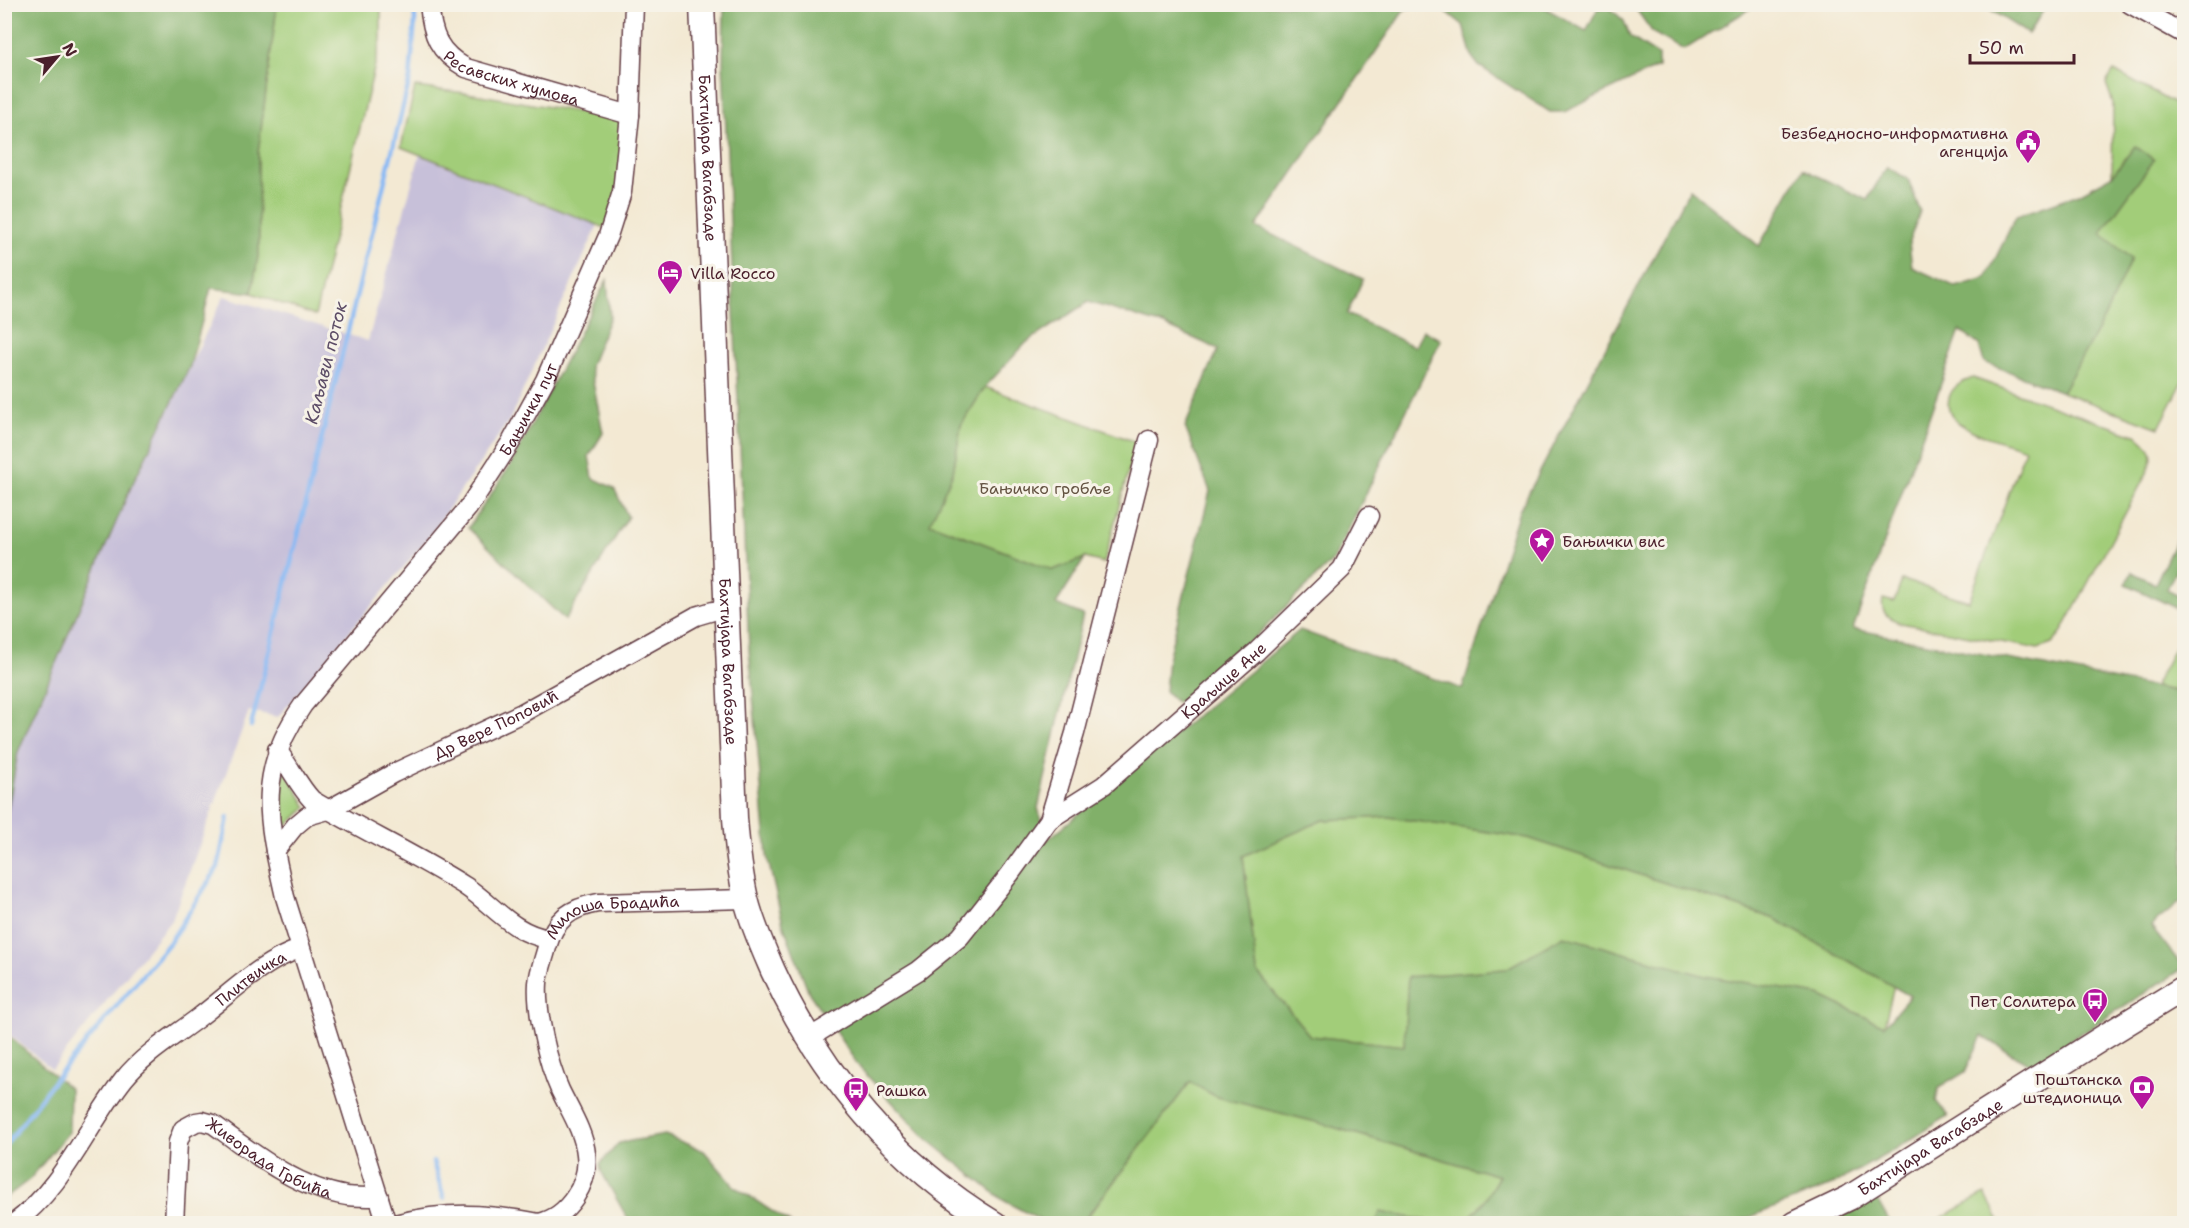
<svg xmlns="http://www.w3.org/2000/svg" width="2189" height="1228" viewBox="0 0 2189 1228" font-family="'Shantell Sans',sans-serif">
	<rect width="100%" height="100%" fill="#f7f3e8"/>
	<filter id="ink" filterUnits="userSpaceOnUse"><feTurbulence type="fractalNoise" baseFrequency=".0167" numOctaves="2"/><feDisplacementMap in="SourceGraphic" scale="12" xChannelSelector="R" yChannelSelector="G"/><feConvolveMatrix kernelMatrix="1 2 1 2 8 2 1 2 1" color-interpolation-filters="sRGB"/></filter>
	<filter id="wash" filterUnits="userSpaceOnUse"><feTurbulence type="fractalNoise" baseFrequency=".008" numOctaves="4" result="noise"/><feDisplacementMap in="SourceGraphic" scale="24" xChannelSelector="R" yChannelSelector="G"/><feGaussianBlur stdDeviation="1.35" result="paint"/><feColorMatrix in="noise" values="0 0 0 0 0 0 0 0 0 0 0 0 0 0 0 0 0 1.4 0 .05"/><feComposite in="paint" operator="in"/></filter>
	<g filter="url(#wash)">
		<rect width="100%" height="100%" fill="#f3e9d3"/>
		<!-- industrial -->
		<path fill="#c7c0d9" d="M420,154L598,225L510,419L429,537L278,717L249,711L172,919L52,1069L5,1031V824L18,752L131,487L224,296L368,341Z"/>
		<!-- green -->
		<path fill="#a2cd79" stroke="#767652" stroke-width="1.5" d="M277,5H381V40L315,316L252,293L259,250L258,153Z
			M2114,71L2184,109V379L2159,428L2062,392L2103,320L2131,259L2100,233L2154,160L2135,146L2112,176L2113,103L2106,83Z
			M415,87L474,94L626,120L618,190L605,228L401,147Z
			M1973,378L2138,436C2151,446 2156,455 2148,471L2060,635L2052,644L2038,649L1901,623C1889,618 1880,614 1883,599L1894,602L1902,580L1969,601L2025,449C2003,440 1941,431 1949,398C1952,386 1962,382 1973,378Z
			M985,387L1136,442L1104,563L1085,558L1053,570L929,523L953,473L961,425Z
			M2184,630V692L2154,687Z
			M285,770L307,807L282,830C278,809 274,790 285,770Z
			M1389,817L1528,838L1775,919L1894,986L1884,1026L1819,995L1705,976L1564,936L1506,969L1408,977L1404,1046L1310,1036L1257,972L1243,856L1323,820Z
			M1190,1082L1217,1097L1316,1122L1499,1176L1483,1203L1465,1223H1431L1429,1221L1380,1212L1376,1224H1082Z
			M1985,1194L2001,1223H1936L1935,1221Z"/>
		<!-- forest -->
		<path fill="#81b069" stroke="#66684a" stroke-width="1.5" fill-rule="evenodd" d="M5,4L277,5L258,153L259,250L252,293L211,288L190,366L131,487L18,752L5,824Z
			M724,5H1420L1405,9L1256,227L1363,279L1347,314L1415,347L1423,330L1441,340L1334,559L1194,698L1176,702L1165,691L1168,659L1210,491L1185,427L1218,349L1164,325L1088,302L1027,342L985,387L961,425L953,472L930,523L1053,570L1085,558L1056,604L1083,615L1038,808L1047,840L1300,630L1462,689L1519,511L1690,189L1759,246L1803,169L1867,200L1887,167L1908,179L1920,211L1909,242L1912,267L1956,287L1986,278L2016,216L2079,194L2112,176L2135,146L2154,160L2101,233L2131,259L2103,320L2062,392L1984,362L1979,345L1960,331L1853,629L2184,693V899L2151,926L2184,968L2031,1065L1982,1036L1965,1072L1939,1088L1936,1101L1948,1116L1894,1150L1832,1185L1735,1223H1465L1483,1203L1499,1176L1316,1122L1217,1097L1190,1082L1082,1223H1045L1003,1200L927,1139L860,1068L809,993L783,924L767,856L749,650L723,63ZM1389,817L1528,838L1775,919L1910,996L1884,1026L1819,995L1705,976L1564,936L1506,969L1408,977L1404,1046L1310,1036L1257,972L1243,856L1323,820Z
			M1438,5H1540L1586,31L1598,8L1611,9L1624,21L1630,37L1658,55V67L1564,112H1550L1479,66L1472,57L1463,25Z
			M1633,5H1756L1684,50L1653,33Z
			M1983,5H2047L2028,34Z
			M607,280L610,317L590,366L603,433L589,456L593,478L614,488L628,517L565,620L468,528L510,466Z
			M2184,523V553L2167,589L2184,598V612L2126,584L2132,572L2155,584Z
			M5,1033L70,1089L69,1132L30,1179L5,1198Z
			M665,1135L704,1151L735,1187L790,1223H630L601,1171L600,1164L619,1143Z
			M1876,1198L1890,1223L1822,1224L1853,1211Z
			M1380,1212L1429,1221L1431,1223H1376Z"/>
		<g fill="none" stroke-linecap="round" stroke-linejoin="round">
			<!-- stream -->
			<path stroke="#88b9f4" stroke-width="4.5" d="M251,726L410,78L415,20L414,4
				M4,1147L53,1082L170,942L218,867L228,817
				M433,1162L444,1198"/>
		</g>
	</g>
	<g filter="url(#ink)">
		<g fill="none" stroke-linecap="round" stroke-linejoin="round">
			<defs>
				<g id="minor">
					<path id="s1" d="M429,4C432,35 438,52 466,68L630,115"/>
					<path d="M2130,4L2184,34"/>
					<path d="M277,750C290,766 298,785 312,800C362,830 416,855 465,886C495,906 512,933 549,939"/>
					<path id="s2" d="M1049,820L1104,785L1256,652L1342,569L1369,516"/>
					<path id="s3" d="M275,851L295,826L307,816L328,810L394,773L522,713L696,616L713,611L727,610"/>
					<path d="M809,1038L918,971L960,937L1010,874L1049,820L1075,733L1149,440"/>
					<path id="s4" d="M13,1224C64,1187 86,1127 124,1079C144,1054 173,1037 198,1018C230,994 262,961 300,949"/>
					<path id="s5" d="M174,1224L178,1142L183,1129L196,1122L202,1121L213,1124C253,1153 296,1188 347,1196C357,1197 368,1197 379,1197"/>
					<path id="s6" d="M387,1224L285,897C268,821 255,773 303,705L468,508L511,442L545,380L608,236L622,192L630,115L634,4"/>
					<path id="s7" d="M395,1224C447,1211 486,1213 539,1223C568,1217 590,1183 586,1154C584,1132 569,1109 560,1090C548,1064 536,1012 538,983C539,971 544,959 547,947C555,919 570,908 598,903L746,899"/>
				</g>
				<g id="major">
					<path id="s8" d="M702,4L735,818C737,845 740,873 746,899C752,924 763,948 773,971C821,1075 897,1165 995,1224"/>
					<path id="s9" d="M1795,1224L1849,1198L2104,1037L2184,988"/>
				</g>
			</defs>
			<!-- minor casing -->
			<use href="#minor" stroke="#633d44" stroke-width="21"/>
			<!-- major casing -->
			<use href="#major" stroke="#633d44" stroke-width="27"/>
			<!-- minor -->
			<use href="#minor" stroke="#fff" stroke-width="18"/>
			<!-- major -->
			<use href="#major" stroke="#fff" stroke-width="24"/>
		</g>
	</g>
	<!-- icons -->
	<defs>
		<symbol id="civic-pin" viewBox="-11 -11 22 30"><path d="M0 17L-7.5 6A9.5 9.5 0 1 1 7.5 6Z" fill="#b5179e" stroke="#f7f3e8"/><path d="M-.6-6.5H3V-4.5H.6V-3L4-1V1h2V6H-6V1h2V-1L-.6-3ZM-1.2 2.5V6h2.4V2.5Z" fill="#fff"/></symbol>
		<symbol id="hotel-pin" viewBox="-11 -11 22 30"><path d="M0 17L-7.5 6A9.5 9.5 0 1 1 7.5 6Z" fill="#b5179e" stroke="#f7f3e8"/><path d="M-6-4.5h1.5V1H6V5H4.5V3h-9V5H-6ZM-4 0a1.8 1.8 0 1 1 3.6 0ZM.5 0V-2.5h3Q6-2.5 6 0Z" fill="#fff"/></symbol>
		<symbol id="sight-pin" viewBox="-11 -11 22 30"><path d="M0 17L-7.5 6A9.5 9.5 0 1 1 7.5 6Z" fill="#b5179e" stroke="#f7f3e8"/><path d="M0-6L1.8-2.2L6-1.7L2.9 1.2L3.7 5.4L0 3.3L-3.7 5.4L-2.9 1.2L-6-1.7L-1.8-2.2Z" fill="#fff"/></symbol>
		<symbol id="bus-pin" viewBox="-11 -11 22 30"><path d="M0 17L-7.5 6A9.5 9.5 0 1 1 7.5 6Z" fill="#b5179e" stroke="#f7f3e8"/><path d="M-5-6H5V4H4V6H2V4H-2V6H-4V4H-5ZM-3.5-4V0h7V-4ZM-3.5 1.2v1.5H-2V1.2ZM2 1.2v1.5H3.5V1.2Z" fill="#fff"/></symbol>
		<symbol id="bank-pin" viewBox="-11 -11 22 30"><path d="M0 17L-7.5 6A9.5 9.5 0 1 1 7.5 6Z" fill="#b5179e" stroke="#f7f3e8"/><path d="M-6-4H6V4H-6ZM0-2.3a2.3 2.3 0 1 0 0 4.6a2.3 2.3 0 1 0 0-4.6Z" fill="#fff"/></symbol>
	</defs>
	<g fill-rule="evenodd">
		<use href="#civic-pin" x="2013" y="127" width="30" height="40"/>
		<use href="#hotel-pin" x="655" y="258" width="30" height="40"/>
		<use href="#sight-pin" x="1527" y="526" width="30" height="40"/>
		<use href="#bus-pin" x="2080" y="986" width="30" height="40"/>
		<use href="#bank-pin" x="2127" y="1073" width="30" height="40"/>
		<use href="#bus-pin" x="841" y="1075" width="30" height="40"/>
	</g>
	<g text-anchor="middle" stroke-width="6" stroke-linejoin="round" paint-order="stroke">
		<!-- street labels -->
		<g font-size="16" fill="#4a1f2b" stroke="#f7f3e8">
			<text dy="6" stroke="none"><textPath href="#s1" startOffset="124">Ресавских хумова</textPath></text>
			<text dy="6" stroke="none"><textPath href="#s8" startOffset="154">Бахтијара Вагабзаде</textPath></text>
			<text dy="6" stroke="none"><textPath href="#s6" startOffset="916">Бањички пут</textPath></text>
			<text dy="6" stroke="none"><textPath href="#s8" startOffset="658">Бахтијара Вагабзаде</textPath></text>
			<text dy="6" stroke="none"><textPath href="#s2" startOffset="224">Краљице Ане</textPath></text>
			<text dy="6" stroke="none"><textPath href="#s3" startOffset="258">Др Вере Поповић</textPath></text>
			<text dy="6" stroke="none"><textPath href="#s7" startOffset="534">Милоша Брадића</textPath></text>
			<text dy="6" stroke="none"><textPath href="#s4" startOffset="346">Плитвичка</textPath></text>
			<text dy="6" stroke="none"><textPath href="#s9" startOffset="156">Бахтијара Вагабзаде</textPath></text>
			<text dy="6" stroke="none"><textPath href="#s5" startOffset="194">Живорада Грбића</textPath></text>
		</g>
		<!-- poi labels -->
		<g font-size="16" fill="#4a1f2b" stroke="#f7f3e8" text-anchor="end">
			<text x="2008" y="139">Безбедносно-информативна<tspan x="2008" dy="18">агенција</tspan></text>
			<text x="690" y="279" text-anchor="start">Villa Rocco</text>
			<text x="1562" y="547" text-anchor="start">Бањички вис</text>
			<text x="2076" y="1007">Пет Солитера</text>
			<text x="2122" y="1085">Поштанска<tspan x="2122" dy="18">штедионица</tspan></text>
			<text x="876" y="1096" text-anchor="start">Рашка</text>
		</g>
		<!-- park labels -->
		<g font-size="16" fill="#645342" stroke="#f7f3e8">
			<text x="1045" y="494">Бањичко гробље</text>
		</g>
		<!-- water labels -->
		<g font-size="18" font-style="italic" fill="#5d4d67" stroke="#f7f3e8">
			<text transform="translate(326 363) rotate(-76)" y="6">Каљави поток</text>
		</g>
	</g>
	<!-- margin -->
	<rect width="2189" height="1228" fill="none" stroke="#f7f3e8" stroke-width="24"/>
	<!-- north arrow -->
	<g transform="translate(57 57) rotate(61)" stroke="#f7f3e8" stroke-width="4.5" paint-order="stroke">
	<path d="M0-4.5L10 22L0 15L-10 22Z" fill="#4a1f2b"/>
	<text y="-9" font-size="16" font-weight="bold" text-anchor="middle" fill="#4a1f2b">N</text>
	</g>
	<!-- scale -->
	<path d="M1970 54v9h104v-9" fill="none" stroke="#4a1f2b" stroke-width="3"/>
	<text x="1979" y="54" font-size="18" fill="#4a1f2b" stroke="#f7f3e8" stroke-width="4.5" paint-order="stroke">50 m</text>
</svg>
